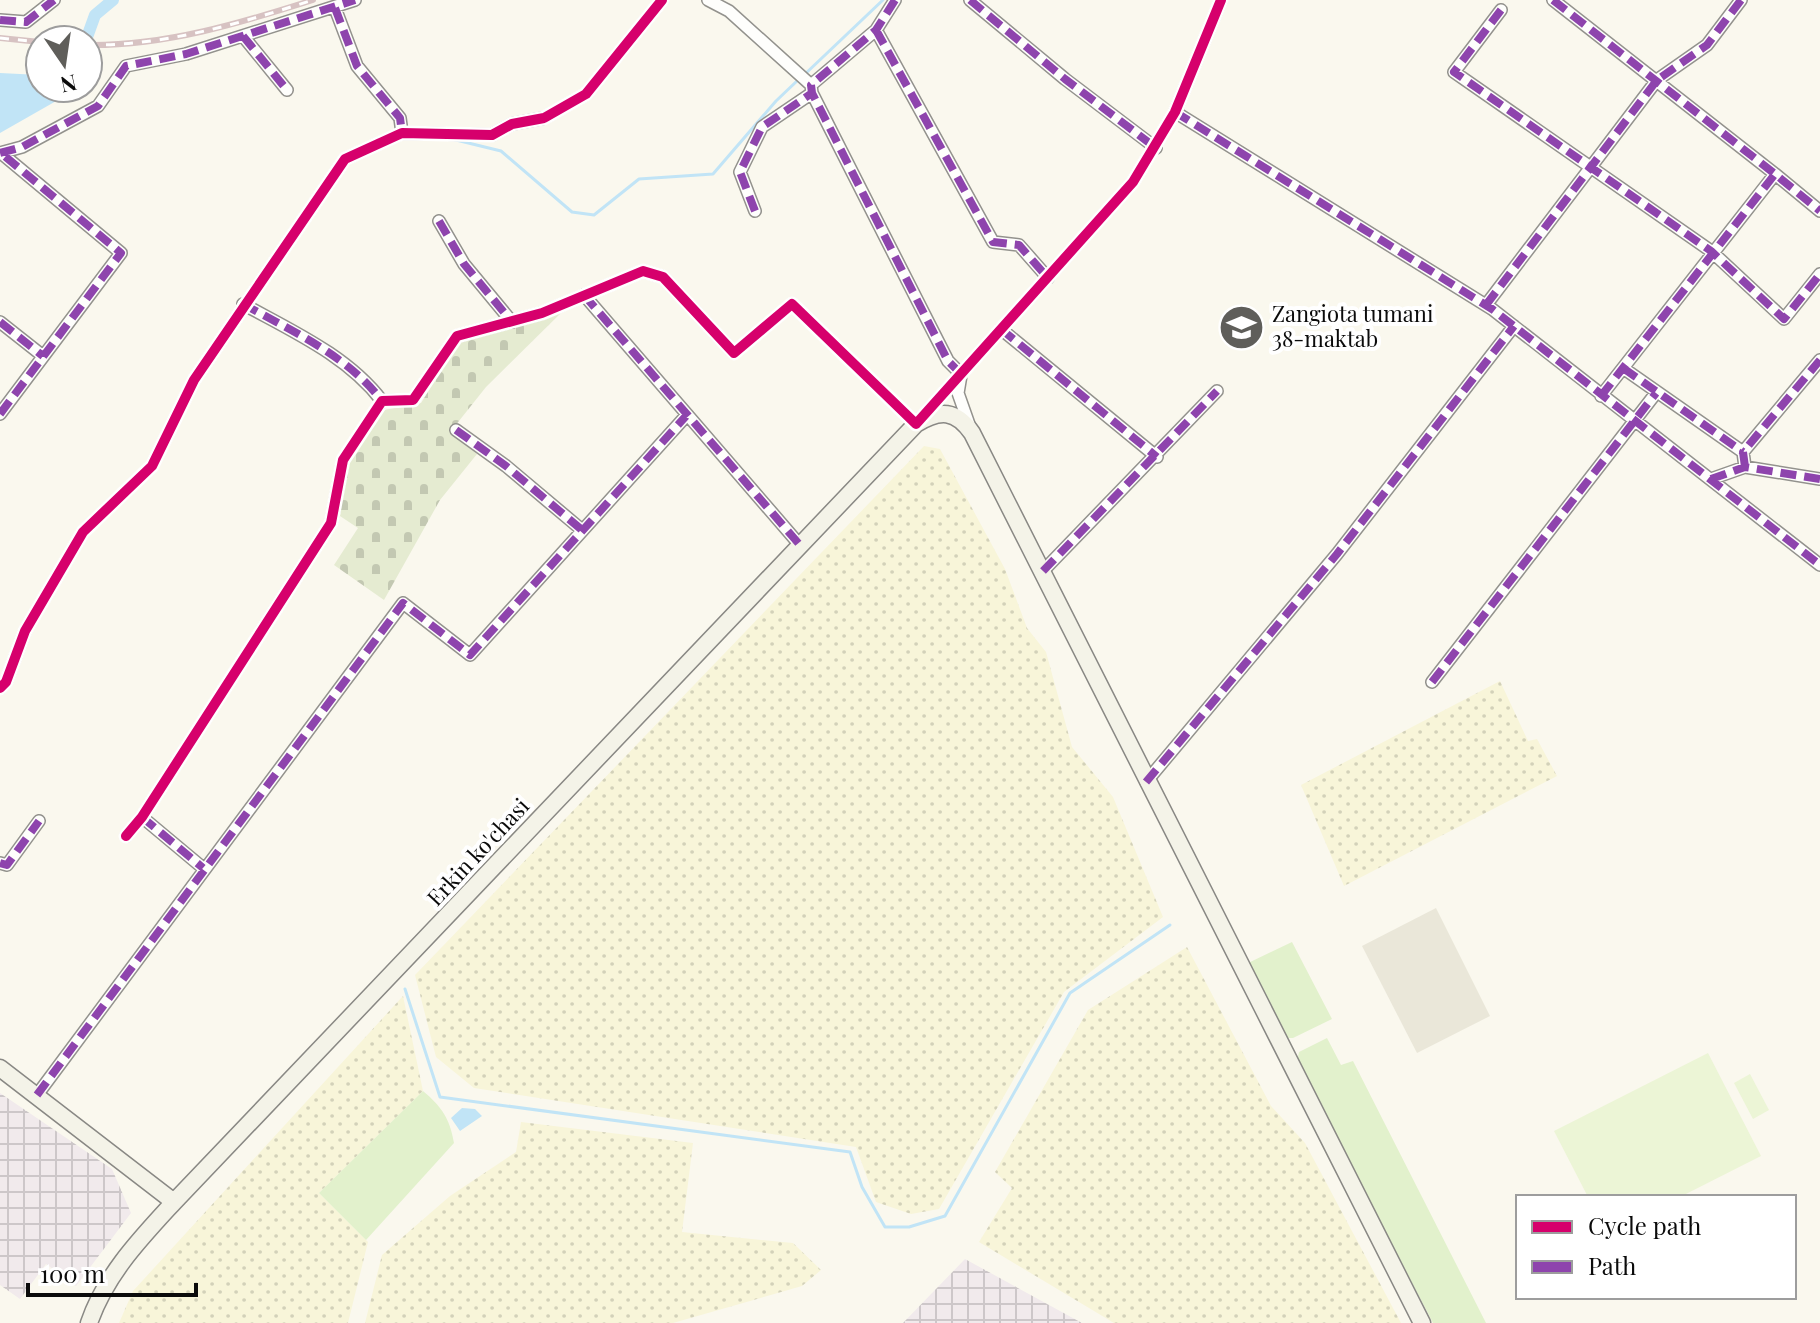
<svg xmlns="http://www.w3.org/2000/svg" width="1820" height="1323" viewBox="0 0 1820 1323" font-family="'Playfair Display',serif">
	<defs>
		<pattern id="industrial-grid" width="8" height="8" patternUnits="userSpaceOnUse" patternTransform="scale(2)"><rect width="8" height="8" fill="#f1eaec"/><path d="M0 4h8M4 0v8" fill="none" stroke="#cdc7c9"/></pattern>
		<pattern id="farmland-dots" width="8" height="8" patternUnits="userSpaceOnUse" patternTransform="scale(2)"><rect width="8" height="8" fill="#f8f5d9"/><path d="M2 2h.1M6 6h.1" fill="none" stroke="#d3d1b9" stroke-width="1.8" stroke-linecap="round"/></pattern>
		<pattern id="cemetery-stones" width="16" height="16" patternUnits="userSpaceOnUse" patternTransform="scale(2)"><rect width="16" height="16" fill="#e5ebd1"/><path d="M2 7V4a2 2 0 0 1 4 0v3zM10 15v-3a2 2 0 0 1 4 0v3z" fill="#c3c8b2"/></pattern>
	</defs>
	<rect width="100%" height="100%" fill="#faf8ee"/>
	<!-- industrial -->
	<path fill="url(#industrial-grid)" d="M0,1093L112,1169L131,1213L76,1286L46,1264L20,1299L0,1285Z
		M965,1259L1082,1323H903Z"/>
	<!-- farmland -->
	<path fill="url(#farmland-dots)" d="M924,446L940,449L1005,569L1027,628L1046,652L1072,747L1113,797L1163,917L1064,992L939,1209L911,1214L876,1202L856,1147L474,1088L436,1057L415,975Z
		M1500,681L1528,741L1537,739L1557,776L1344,886L1301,785Z
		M1187,947L1271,1106L1305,1143L1401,1323H1114L979,1242L1012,1188L995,1172L1088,1010Z
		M403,996L423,1091L319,1193L368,1242L348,1323H119L133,1291Z
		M521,1122L693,1143L682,1232L793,1243L821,1270L802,1286L673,1323H365L382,1255L450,1196L516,1152Z"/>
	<!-- grass -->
	<path fill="#e2f1cc" d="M1292,942L1332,1019L1293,1038H1286L1246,964Z
		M1327,1038L1341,1065L1353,1061L1486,1323H1433L1297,1062L1299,1052Z
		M423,1091C442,1107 450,1119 454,1143L366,1240L319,1193Z"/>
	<!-- cemetery -->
	<path fill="url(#cemetery-stones)" d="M564,310L486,387L451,431L477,454L440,500L384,600L334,565L358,528L340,516L349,457L384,410L421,403L459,342Z"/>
	<!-- pitch -->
	<path fill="#ecf5d6" d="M1708,1053L1761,1156L1680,1197H1588L1554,1131Z
		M1750,1074L1769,1110L1753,1119L1734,1083Z"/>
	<!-- plaza -->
	<path fill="#eae7d9" d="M1436,908L1490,1016L1417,1053L1362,946Z"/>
	<!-- water -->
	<path fill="#c1e4f6" d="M0,73L40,75V88H79L0,133Z
		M462,1108L475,1109L482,1116L460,1131L451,1118Z"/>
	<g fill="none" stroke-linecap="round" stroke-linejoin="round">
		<!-- stream -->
		<path stroke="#c1e4f6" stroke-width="3" d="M804,75L883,0
			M452,139L501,151L572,212L594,215L639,179L713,174L776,101L798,80
			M405,989L440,1097L850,1152L862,1187L885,1227H909L945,1216L1070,993L1170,925"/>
		<!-- canal -->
		<path stroke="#c1e4f6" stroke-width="12" d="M86,40L95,15L113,0"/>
		<defs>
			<path id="minor" d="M708,0L729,11L811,85
				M895,0L876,30L811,85L812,93L948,361L961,374
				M970,0L1065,79L1156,148
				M1553,0L1775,174
				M335,8L357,66L400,118L402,133
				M1501,10L1454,72L1711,251L1784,319L1820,274
				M0,20L26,22L54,0
				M876,30L993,242L1019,245L1048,278
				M243,36L287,90
				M1175,112L1492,309L1820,565
				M0,153L22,147L98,106L126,66L186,54L355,0
				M755,211L740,172L762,127L812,93
				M439,221L464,264L512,322
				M584,295L799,544
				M243,304C292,331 348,356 382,401
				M1486,305L1657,80L1707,45L1741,0
				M0,322L43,356
				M1001,329L1157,457
				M1623,368L1743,452
				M961,375L958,393L970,427
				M1601,396L1775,174L1820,211
				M0,414L121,253L1,153
				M456,430L506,466L582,530
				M1745,467L1743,452L1820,360
				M1711,479L1745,467L1820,479
				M1043,571L1217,391
				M1432,682L1656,393
				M0,688L6,682L25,631L83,532L152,466L194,380L345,159L402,133L492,135L512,124L544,118L586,94L662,0
				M1146,782L1337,554L1514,326
				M142,817L203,868
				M126,836L142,817L331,523L343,460L382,401L413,400L457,336L542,313L643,271L663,277L734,353L792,304L916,424L1133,182L1175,112L1221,0
				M0,863L7,865L39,821
				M37,1095L403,603L470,655L686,416"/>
			<path id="secondary" d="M0,1068L174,1202
				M89,1323C106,1274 140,1239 174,1202L916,424C940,409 956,410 972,433L1422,1323"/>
		</defs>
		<!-- minor casing -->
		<use href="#minor" stroke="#93928d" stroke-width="14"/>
		<!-- secondary casing -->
		<use href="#secondary" stroke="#898884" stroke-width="19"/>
		<!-- minor -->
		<use href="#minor" stroke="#fefefc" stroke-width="11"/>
		<!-- secondary -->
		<use href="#secondary" stroke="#f4f3e8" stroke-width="16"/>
		<defs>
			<path id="rail" d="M0,38L40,42
				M88,45C165,46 241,23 313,0"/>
		</defs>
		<!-- rail casing -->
		<use href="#rail" stroke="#d7c2c2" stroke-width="6"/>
		<!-- rail -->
		<use href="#rail" stroke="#fff" stroke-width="3" stroke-dasharray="9" stroke-linecap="butt"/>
		<!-- quiet -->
		<path stroke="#8e44ad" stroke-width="8" stroke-dasharray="16 8" stroke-linecap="butt" d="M895,0L876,30L811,85L812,93L948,361L961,374
			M970,0L1065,79L1156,148
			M1553,0L1775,174
			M335,8L357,66L400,118L402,133
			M1501,10L1454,72L1711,251L1784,319L1820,274
			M0,20L26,22L54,0
			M876,30L993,242L1019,245L1048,278
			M243,36L287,90
			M1175,112L1492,309L1820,565
			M0,153L22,147L98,106L126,66L186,54L355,0
			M755,211L740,172L762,127L812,93
			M439,221L464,264L512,322
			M584,295L799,544
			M243,304C292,331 348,356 382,401
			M1486,305L1657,80L1707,45L1741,0
			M0,322L43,356
			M1001,329L1157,457
			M1623,368L1743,452
			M1601,396L1775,174L1820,211
			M0,414L121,253L1,153
			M456,430L506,466L582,530
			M1745,467L1743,452L1820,360
			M1711,479L1745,467L1820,479
			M1043,571L1217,391
			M1432,682L1656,393
			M1146,782L1337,554L1514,326
			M142,817L203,868
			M0,863L7,865L39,821
			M37,1095L403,603L470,655L686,416"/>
		<defs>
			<path id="cycleway" d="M0,688L6,682L25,631L83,532L152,466L194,380L345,159L402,133L492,135L512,124L544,118L586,94L662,0
				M126,836L142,817L331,523L343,460L382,401L413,400L457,336L542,313L643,271L663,277L734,353L792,304L916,424L1133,182L1175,112L1221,0"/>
		</defs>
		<!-- cycleway casing -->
		<use href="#cycleway" stroke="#fff" stroke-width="15"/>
		<!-- cycleway -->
		<use href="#cycleway" stroke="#d6006c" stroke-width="10"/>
	</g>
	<!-- icons -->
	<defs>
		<symbol id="school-disc" viewBox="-11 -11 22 22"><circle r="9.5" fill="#5f5e5a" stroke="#fff"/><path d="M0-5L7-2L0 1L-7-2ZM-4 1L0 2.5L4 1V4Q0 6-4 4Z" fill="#fff"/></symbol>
	</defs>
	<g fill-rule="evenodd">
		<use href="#school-disc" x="1216" y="302" width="51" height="51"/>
	</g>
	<g text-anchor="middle" stroke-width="8" stroke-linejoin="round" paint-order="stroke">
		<!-- poi labels -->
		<g font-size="22" fill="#0b0b0b" stroke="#fff" text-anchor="start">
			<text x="1272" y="322">Zangiota tumani<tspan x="1272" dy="25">38-maktab</tspan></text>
		</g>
		<!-- street labels -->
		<g font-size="22" fill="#0b0b0b" stroke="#fff">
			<text transform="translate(478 852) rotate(-47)" y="8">Erkin ko'chasi</text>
		</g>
	</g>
	<!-- legend -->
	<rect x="1516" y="1195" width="280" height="104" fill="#ffffff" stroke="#9d9d9d" stroke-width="2"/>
	<rect x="1532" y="1221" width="40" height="12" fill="#d6006c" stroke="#9d9d9d" stroke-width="2"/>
	<text x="1588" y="1235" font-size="24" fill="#0b0b0b">Cycle path</text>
	<rect x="1532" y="1261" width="40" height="12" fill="#8e44ad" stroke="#9d9d9d" stroke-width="2"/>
	<text x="1588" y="1275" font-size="24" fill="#0b0b0b">Path</text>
	<!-- north arrow -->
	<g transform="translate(64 64) rotate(167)"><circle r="38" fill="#ffffff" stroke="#9d9d9d" stroke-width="2"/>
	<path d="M0-6L14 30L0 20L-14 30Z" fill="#5f5e5a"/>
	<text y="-12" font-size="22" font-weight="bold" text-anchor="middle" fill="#0b0b0b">N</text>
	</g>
	<!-- scale -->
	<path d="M28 1283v12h168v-12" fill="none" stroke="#0b0b0b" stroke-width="4"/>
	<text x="40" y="1283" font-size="24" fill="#0b0b0b" stroke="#ffffff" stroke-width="6" paint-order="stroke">100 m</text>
</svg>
